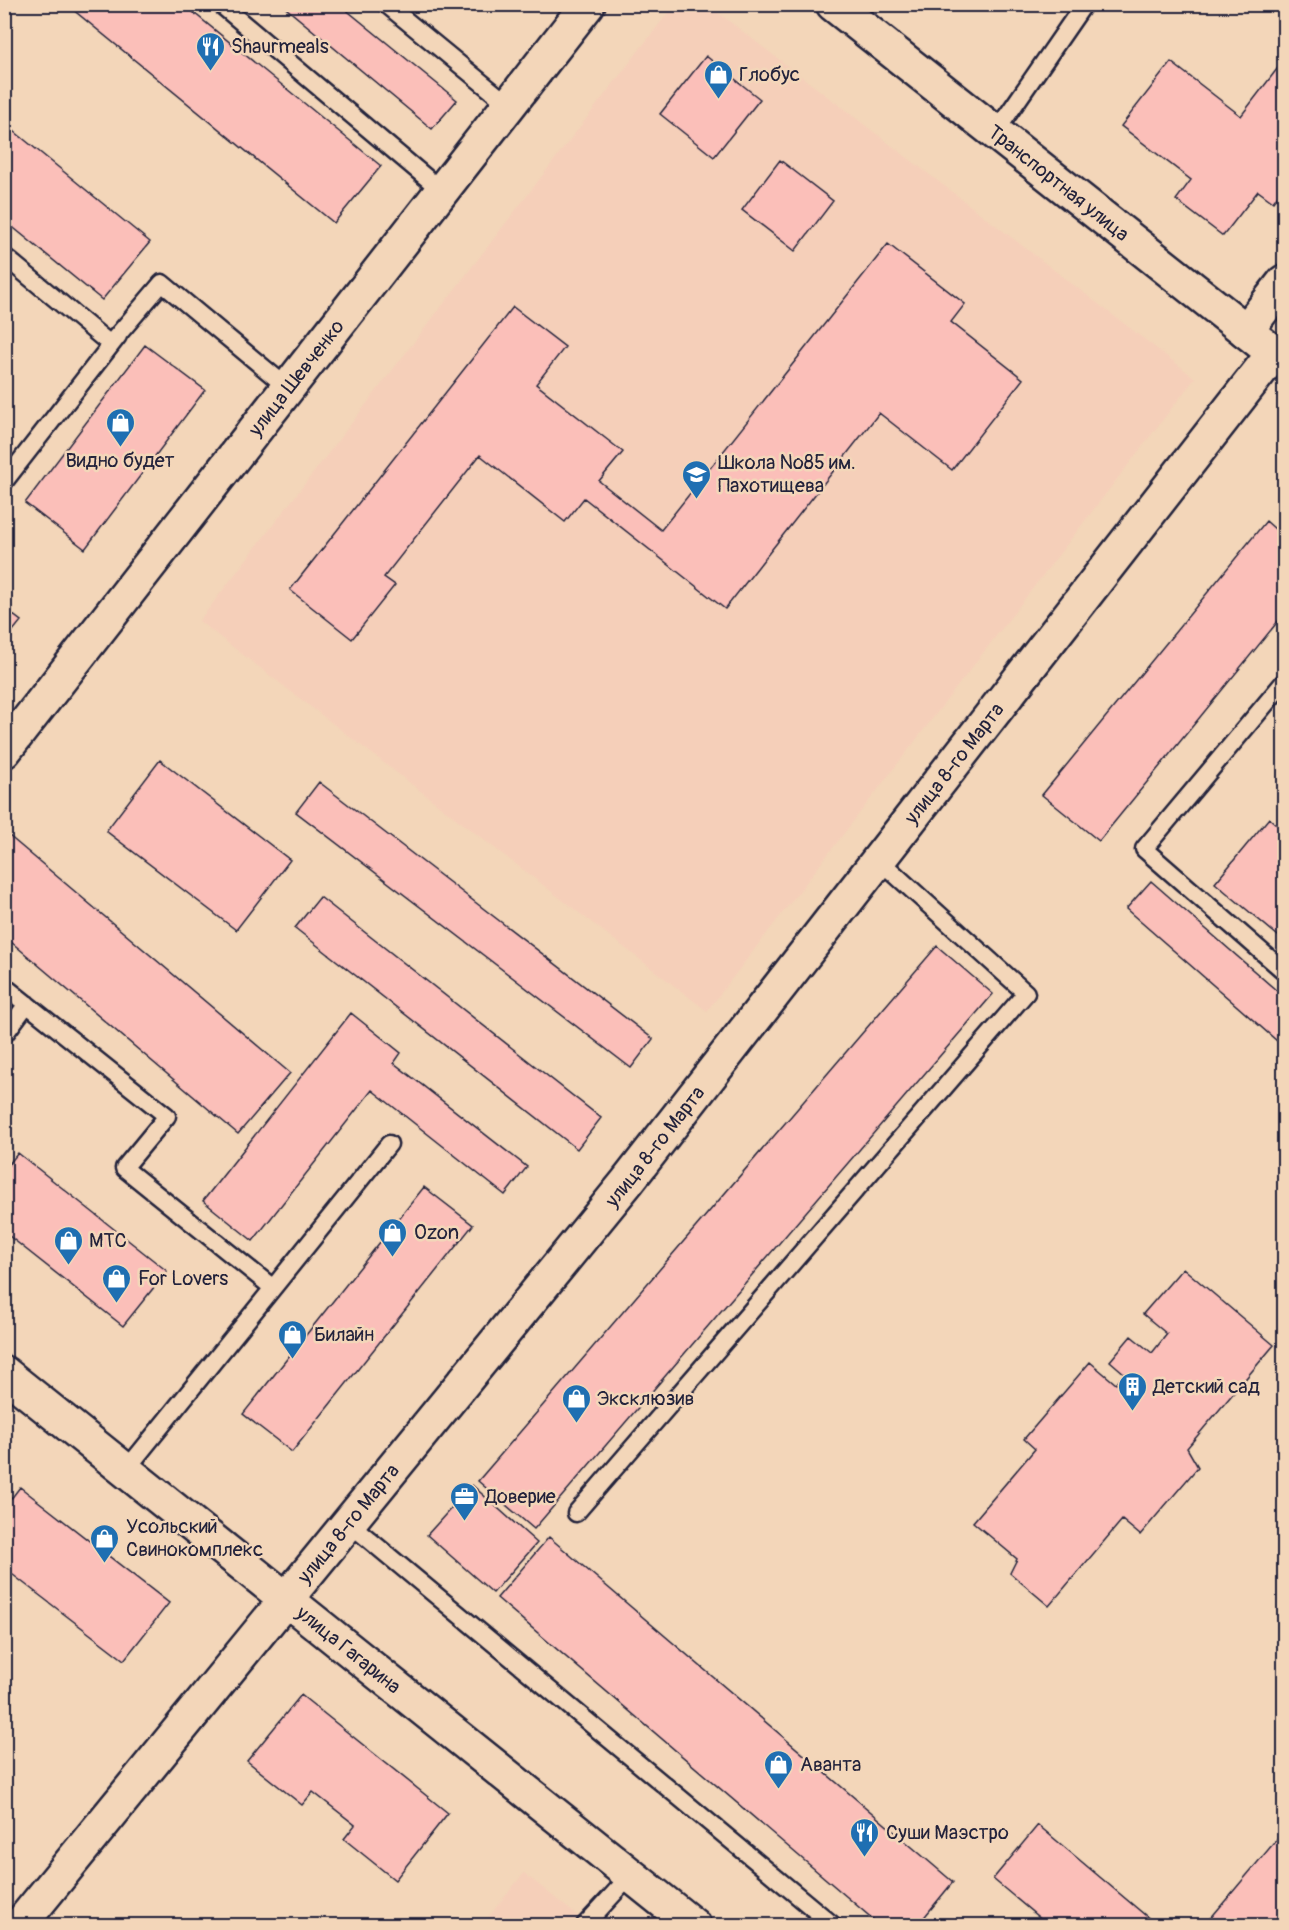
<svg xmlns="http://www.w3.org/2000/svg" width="1289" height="1930" viewBox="0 0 1289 1930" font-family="Pangolin,sans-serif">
	<rect width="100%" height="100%" fill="#f3d6b9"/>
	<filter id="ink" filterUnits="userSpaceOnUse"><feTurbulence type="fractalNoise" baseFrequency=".0167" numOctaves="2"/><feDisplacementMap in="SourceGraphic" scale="12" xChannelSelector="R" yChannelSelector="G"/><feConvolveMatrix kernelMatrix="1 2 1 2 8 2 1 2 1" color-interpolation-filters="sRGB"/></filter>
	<g filter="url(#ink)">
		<!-- built -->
		<path fill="#f5cfb9" d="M674,5H708L1195,378L707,1011L199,621Z
			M524,1873L589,1925L481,1926Z"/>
		<!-- building -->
		<path fill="#fbbfb9" stroke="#22223b" stroke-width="1.5" d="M66,4H183L381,166L334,223Z
			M281,4H339L457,100L432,129Z
			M706,56L760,99L714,157L660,114Z
			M1284,60V187L1273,202L1258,191L1223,236L1176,200L1191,180L1121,126L1171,62L1241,116Z
			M4,123L150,242L102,300L4,220Z
			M780,160L833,201L795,251L742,210Z
			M888,244L965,304L951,322L1023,379L952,470L879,413L725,609L584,498L565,522L480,455L384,577L395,585L352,639L290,590L513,307L565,347L536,384L623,452L599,481L661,530Z
			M145,345L205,390L85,549L25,503Z
			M1266,521L1284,537V614L1099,841L1042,795Z
			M4,608L21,621L4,642Z
			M160,760L290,860L236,930L106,831Z
			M319,782L653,1039L631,1068L296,812Z
			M1269,818L1284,831V941L1215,883Z
			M8,835L290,1073L238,1134L4,936V839Z
			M1151,881L1284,997V1047L1126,909Z
			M320,897L601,1118L577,1149L295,928Z
			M937,946L993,994L534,1529L478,1481Z
			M351,1013L401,1053L394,1063L527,1167L505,1195L372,1090L253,1241L203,1201Z
			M18,1153L167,1271L123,1326L4,1232V1170Z
			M424,1187L473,1225L292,1452L243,1414Z
			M1183,1268L1274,1345L1187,1448L1198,1467L1140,1535L1122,1520L1049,1606L1010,1573L1017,1559L973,1522L1035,1449L1024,1439L1090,1362L1116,1384L1125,1374L1110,1361L1131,1336L1152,1353L1167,1334L1143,1314Z
			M472,1485L537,1543L493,1593L427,1535Z
			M20,1487L169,1603L124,1660L4,1568V1508Z
			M549,1537L953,1882L917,1926H881L497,1598Z
			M301,1695L448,1813L395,1880L344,1839L355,1825L313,1792L302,1805L247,1761Z
			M1038,1825L1158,1926H1049L993,1879Z
			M1284,1831V1926H1204Z"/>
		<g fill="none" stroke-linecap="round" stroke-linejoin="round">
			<defs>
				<path id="service" d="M220,4L442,191
					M386,4L509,105
					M995,133L1084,4
					M4,256L110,344L162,283L288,388
					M4,482L118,336
					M1284,682L1144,849L1284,971
					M4,986L167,1116L124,1168L273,1288L125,1471
					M4,1035L27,1004
					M273,1288L389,1144
					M576,1513L1026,993L878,859
					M349,1523L834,1926
					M584,1926L631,1875"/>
				<g id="minor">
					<path id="s1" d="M833,4L1284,361"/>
					<path d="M1246,331L1284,282"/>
					<path id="s2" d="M4,751L588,4"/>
					<path id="s3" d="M4,1373L694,1926"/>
					<path id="s4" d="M19,1926L627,1182L1274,353"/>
				</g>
			</defs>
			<!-- service casing -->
			<use href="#service" stroke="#22223b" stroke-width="21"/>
			<!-- minor casing -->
			<use href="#minor" stroke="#22223b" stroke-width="38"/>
			<!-- service -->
			<use href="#service" stroke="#f3d6b9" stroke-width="16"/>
			<!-- minor -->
			<use href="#minor" stroke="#f3d6b9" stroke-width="33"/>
		</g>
	</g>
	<!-- icons -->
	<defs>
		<symbol id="restaurant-pin" viewBox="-11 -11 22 30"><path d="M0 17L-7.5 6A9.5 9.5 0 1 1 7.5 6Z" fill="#1f6fb2" stroke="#f3d6b9"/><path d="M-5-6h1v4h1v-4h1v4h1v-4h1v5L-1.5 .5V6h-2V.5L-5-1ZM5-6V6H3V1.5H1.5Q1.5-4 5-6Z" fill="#fff"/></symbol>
		<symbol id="shop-pin" viewBox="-11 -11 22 30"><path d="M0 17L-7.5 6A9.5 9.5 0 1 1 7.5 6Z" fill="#1f6fb2" stroke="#f3d6b9"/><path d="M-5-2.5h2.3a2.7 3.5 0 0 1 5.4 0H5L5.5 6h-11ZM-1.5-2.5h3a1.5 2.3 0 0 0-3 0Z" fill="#fff"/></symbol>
		<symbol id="school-pin" viewBox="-11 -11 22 30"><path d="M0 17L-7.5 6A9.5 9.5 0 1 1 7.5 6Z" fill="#1f6fb2" stroke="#f3d6b9"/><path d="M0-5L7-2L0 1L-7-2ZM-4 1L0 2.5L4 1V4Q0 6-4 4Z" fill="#fff"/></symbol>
		<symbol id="building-pin" viewBox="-11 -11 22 30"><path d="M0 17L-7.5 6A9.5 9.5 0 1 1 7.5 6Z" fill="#1f6fb2" stroke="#f3d6b9"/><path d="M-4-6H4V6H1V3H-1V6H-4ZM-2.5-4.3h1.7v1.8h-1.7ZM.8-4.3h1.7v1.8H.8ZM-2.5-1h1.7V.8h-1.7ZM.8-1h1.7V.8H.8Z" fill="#fff"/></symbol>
		<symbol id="office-pin" viewBox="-11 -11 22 30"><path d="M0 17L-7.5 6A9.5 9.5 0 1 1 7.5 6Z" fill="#1f6fb2" stroke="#f3d6b9"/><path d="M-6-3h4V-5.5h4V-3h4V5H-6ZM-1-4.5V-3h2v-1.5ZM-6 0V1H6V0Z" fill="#fff"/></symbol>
	</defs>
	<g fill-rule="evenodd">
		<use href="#restaurant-pin" x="194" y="30" width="33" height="45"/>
		<use href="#shop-pin" x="702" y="58" width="33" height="45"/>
		<use href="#shop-pin" x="104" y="406" width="33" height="45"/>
		<use href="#school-pin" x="680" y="458" width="33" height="45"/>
		<use href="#shop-pin" x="376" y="1216" width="33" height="45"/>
		<use href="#shop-pin" x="52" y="1224" width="33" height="45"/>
		<use href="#shop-pin" x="100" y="1262" width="33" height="45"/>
		<use href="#shop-pin" x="276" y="1318" width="33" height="45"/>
		<use href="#building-pin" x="1116" y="1370" width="33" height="45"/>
		<use href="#shop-pin" x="560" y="1382" width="33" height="45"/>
		<use href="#office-pin" x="448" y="1480" width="33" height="45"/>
		<use href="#shop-pin" x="88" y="1522" width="33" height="45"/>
		<use href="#shop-pin" x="762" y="1748" width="33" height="45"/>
		<use href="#restaurant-pin" x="848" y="1816" width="33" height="45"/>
	</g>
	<g text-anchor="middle" stroke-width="5" stroke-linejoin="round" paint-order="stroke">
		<!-- poi labels -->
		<g font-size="20" fill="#22223b" stroke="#f3d6b9" text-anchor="start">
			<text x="231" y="53">Shaurmeals</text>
			<text x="739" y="81">Глобус</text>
			<text x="120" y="467" text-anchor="middle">Видно будет</text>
			<text x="718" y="469">Школа №85 им.<tspan x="718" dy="23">Пахотищева</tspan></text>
			<text x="414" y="1239">Ozon</text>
			<text x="89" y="1247">МТС</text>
			<text x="138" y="1285">For Lovers</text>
			<text x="314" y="1341">Билайн</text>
			<text x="1153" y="1393">Детский сад</text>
			<text x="597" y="1405">Эксклюзив</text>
			<text x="485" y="1503">Доверие</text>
			<text x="126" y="1533">Усольский<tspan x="126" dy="23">Свинокомплекс</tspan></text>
			<text x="800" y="1771">Аванта</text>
			<text x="886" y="1839">Суши Маэстро</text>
		</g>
		<!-- street labels -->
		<g font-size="20" fill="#22223b" stroke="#f3d6b9">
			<text dy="7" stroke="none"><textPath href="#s1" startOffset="288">Транспортная улица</textPath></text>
			<text dy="7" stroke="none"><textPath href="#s2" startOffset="474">улица Шевченко</textPath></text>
			<text dy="7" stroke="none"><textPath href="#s4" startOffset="1492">улица 8-го Марта</textPath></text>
			<text dy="7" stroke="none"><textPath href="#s4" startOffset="1006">улица 8-го Марта</textPath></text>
			<text dy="7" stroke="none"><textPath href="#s4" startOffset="520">улица 8-го Марта</textPath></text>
			<text dy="7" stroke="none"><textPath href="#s3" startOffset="442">улица Гагарина</textPath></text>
		</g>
	</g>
	<!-- margin -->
	<rect width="1289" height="1930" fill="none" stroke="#f3d6b9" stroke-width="24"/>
	<rect x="12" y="12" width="1265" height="1906" fill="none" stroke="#22223b" stroke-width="2" filter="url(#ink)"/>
</svg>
